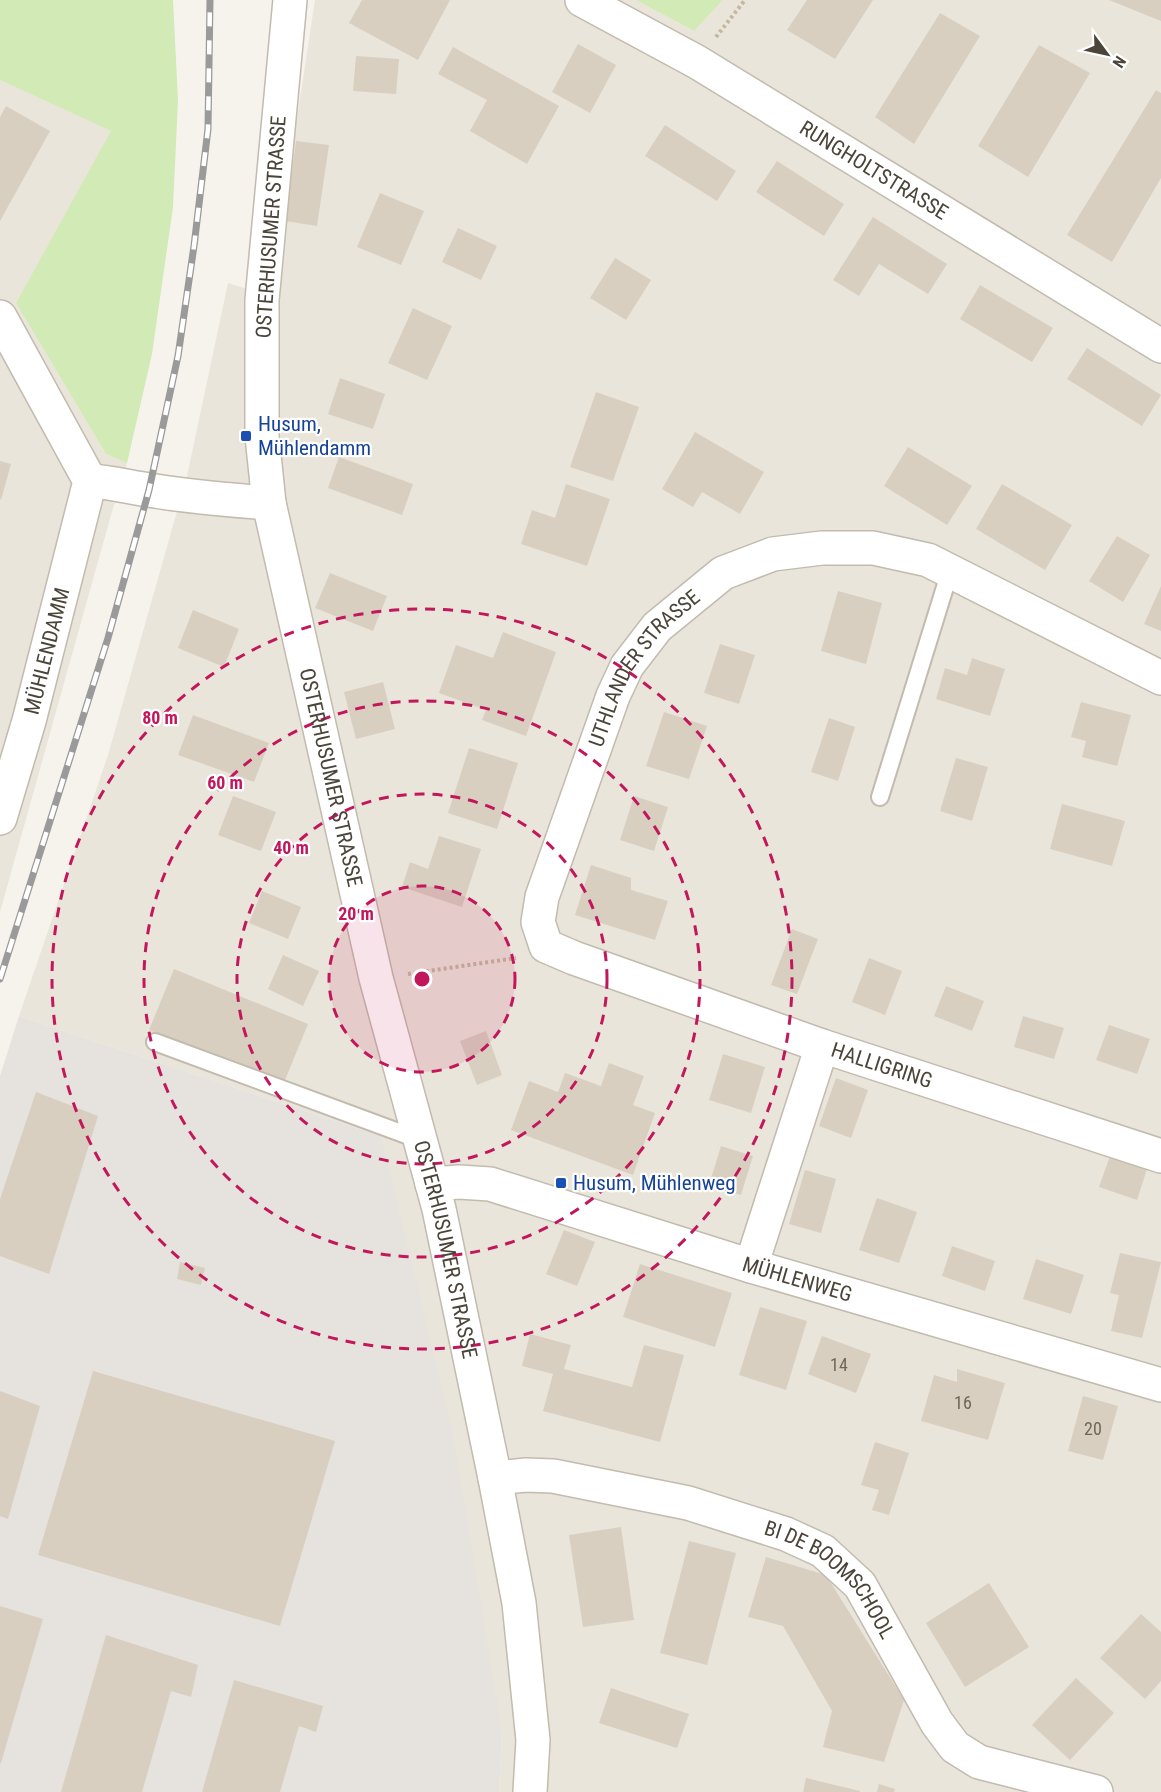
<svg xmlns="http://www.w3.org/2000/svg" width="1161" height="1792" viewBox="0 0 1161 1792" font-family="'Roboto Condensed',sans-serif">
  <rect width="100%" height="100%" fill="#f6f3ec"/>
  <g fill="#eae5da">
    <path d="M315 0H636L694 31 723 0H1161V1792H499L502 1733 381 1136 19 1016 108 755 187 476 228 283 270 296Z"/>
    <path d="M0 80 112 131 16 303 106 454 127 463 111 515 0 912Z"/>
  </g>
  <path fill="#e6e2dd" d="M19 1016 381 1136 452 1430 502 1733 499 1792H0V1076Z"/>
  <g fill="#d2eab5">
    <path d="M0 0H173L178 100 173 207 152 354 127 463 106 454 16 303 111 131 0 80Z"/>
    <path d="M636 0H723L694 31Z"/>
  </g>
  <g fill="#d8cfc1">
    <path d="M362 0H450L418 60 349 23Z"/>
    <path d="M807 0H873L835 59 787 30Z"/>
    <path d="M1109 0H1161V21Z"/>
    <path d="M940 13 980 36 914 144 875 117Z"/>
    <path d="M578 44 616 65 590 113 552 92Z"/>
    <path d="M1039 45 1090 73 1028 177 978 146Z"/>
    <path d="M453 47 559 106 527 164 470 131 487 100 438 74Z"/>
    <path d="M356 56 399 59 396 94 353 91Z"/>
    <path d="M1156 90 1161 93V178L1112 262 1067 235Z"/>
    <path d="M6 106 50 131 0 221V117Z"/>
    <path d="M665 125 736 171 717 201 645 156Z"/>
    <path d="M296 141 329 145 317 226 285 221Z"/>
    <path d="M777 161 844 204 824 236 756 192Z"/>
    <path d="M380 193 424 211 401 265 357 247Z"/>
    <path d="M873 217 947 264 928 294 879 264 859 296 833 280Z"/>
    <path d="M458 228 497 246 481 280 442 262Z"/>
    <path d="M615 258 651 280 626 320 590 298Z"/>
    <path d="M980 285 1053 328 1032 362 960 319Z"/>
    <path d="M413 308 452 326 427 380 388 363Z"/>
    <path d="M1087 348 1161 395 1142 426 1067 379Z"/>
    <path d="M340 378 385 394 373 429 328 414Z"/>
    <path d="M596 392 639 407 613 481 570 467Z"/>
    <path d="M695 432 764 472 740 514 702 492 693 507 662 489Z"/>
    <path d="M908 447 972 486 947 525 884 486Z"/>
    <path d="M339 457 413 484 402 515 328 488Z"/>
    <path d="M0 461 11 464 1 500 0 499Z"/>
    <path d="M566 484 610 499 587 566 521 544 532 510 555 518Z"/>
    <path d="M1002 484 1072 525 1045 570 976 529Z"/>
    <path d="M1117 536 1150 555 1123 602 1089 581Z"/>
    <path d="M330 573 387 596 373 631 315 608Z"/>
    <path d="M1161 586V631L1144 624Z"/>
    <path d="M838 591 882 603 866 664 821 651Z"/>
    <path d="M193 610 239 629 224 667 178 648Z"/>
    <path d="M503 632 556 652 526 736 482 720 486 710 439 693 456 645 493 658Z"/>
    <path d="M720 644 755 655 739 704 704 693Z"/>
    <path d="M972 658 1005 669 990 716 936 699 945 668 967 675Z"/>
    <path d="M383 682 395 729 356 739 344 692Z"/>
    <path d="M1081 702 1131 715 1117 766 1082 757 1086 741 1071 737Z"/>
    <path d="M664 712 707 726 689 779 646 766Z"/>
    <path d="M193 715 269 743 254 782 178 755Z"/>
    <path d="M829 718 855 727 838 781 811 772Z"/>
    <path d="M469 748 518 763 497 829 448 813Z"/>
    <path d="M956 758 988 767 972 821 940 811Z"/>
    <path d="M233 796 276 812 261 851 218 835Z"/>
    <path d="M634 796 668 807 654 851 620 840Z"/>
    <path d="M1062 804 1125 821 1112 866 1050 849Z"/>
    <path d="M439 836 481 849 462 907 402 887 410 862 428 869Z"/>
    <path d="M591 865 631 878V890L668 901 655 940 575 915Z"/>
    <path d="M262 891 301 907 288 939 249 923Z"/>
    <path d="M792 929 818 939 797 994 771 985Z"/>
    <path d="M283 955 319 971 303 1006 268 989Z"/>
    <path d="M869 958 902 971 885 1015 852 1002Z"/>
    <path d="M174 969 308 1024 283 1085 149 1030Z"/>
    <path d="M946 986 984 1001 972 1031 934 1016Z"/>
    <path d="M1023 1016 1064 1028 1054 1059 1014 1047Z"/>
    <path d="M1109 1025 1150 1039 1137 1074 1096 1060Z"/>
    <path d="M486 1031 502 1075 477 1085 460 1041Z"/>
    <path d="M723 1054 765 1067 751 1113 709 1100Z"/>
    <path d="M609 1063 644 1076 633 1105 655 1113 633 1175 511 1130 529 1081 558 1092 565 1073 601 1086Z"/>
    <path d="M836 1078 868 1090 851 1138 819 1126Z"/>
    <path d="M36 1092 98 1116 49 1274 0 1256V1199Z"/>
    <path d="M721 1146 753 1156 741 1195 709 1185Z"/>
    <path d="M1110 1156 1147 1169 1137 1200 1099 1187Z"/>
    <path d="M805 1170 836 1179 821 1233 789 1224Z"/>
    <path d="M877 1198 917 1212 899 1263 859 1250Z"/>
    <path d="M564 1230 595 1242 577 1286 546 1274Z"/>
    <path d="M952 1246 995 1261 985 1291 942 1276Z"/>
    <path d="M1120 1253 1161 1262 1142 1338 1111 1331 1119 1295 1110 1293Z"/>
    <path d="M1036 1259 1084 1275 1071 1314 1023 1299Z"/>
    <path d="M180 1262 205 1268 201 1285 177 1279Z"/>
    <path d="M640 1264 732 1293 715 1347 623 1317Z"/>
    <path d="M760 1307 807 1321 786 1390 739 1375Z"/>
    <path d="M530 1334 571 1345 564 1369 632 1387 644 1345 684 1355 660 1442 543 1411 553 1374 522 1366Z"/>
    <path d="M822 1336 871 1354 856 1393 808 1374Z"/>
    <path d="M957 1369 1005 1383 988 1440 921 1421 934 1375 957 1382Z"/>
    <path d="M93 1371 335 1441 280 1626 38 1555Z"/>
    <path d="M0 1391 40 1406 8 1519 0 1516Z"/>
    <path d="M1083 1396 1118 1406 1103 1460 1068 1451Z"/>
    <path d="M875 1442 909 1453 889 1515 872 1510 879 1490 861 1485Z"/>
    <path d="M621 1527 634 1620 583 1627 569 1535Z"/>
    <path d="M689 1541 736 1553 707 1665 660 1653Z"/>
    <path d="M766 1557 826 1575 904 1700 884 1762 823 1747 832 1711 783 1626 748 1617Z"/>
    <path d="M989 1583 1029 1647 965 1687 926 1623Z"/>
    <path d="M0 1606 43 1619 1 1763H0Z"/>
    <path d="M1141 1614 1161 1632V1681L1145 1699 1100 1658Z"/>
    <path d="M106 1635 198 1665 191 1697 171 1691 142 1792H61Z"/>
    <path d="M1076 1678 1114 1713 1070 1760 1032 1725Z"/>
    <path d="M234 1680 323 1706 316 1732 299 1726 280 1792H202Z"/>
    <path d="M611 1688 689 1714 677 1748 599 1723Z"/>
    <path d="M806 1778 860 1791V1792H803Z"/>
    <path d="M879 1784 895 1789 894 1792H877Z"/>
  </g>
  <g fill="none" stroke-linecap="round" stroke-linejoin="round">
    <g stroke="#c2bbae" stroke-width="20">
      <g id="service">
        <path d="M880 797 950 571"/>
        <path d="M155 1042 420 1140"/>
      </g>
    </g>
    <g stroke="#c2bbae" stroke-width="36">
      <g id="minor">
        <path id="s1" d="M582 0 697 62 1161 346"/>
        <path d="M0 317 90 481 29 721 0 818"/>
        <path d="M90 481C110 482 129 487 149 490 189 497 229 500 269 503"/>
        <path id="s2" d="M822 1046 574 958 546 946 538 922 542 897 613 696 627 666 657 627 723 573 773 554 822 548H873L928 560 1161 678"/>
        <path id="s3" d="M432 1184 459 1182 490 1184 751 1266 1161 1385"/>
        <path id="s4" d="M751 1266 822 1046 1161 1156"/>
        <path id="s5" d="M495 1478 526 1475 553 1476 688 1503 786 1534 823 1551 860 1585 937 1723 955 1747 979 1762 1096 1792"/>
      </g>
    </g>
    <g stroke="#c2bbae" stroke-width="36">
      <g id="tertiary">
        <path id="s6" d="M290 0 262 300V436L269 503 376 978 439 1209 495 1478 519 1603 533 1740 530 1792"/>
      </g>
    </g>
    <g stroke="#c4b79f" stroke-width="4" stroke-dasharray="3 3" stroke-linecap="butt">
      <path d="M716 37 745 0"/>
      <path d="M408 974 516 958"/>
    </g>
    <use href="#service" stroke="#fff" stroke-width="16"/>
    <use href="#minor" stroke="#fff" stroke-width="33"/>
    <use href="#tertiary" stroke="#fff" stroke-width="33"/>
    <g stroke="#9a9a9a" stroke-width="7">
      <path id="rail" d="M0 979 108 638 149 490 178 356 194 246 208 129 210 0"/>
    </g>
    <use href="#rail" stroke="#fff" stroke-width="4.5" stroke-dasharray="14" stroke-linecap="butt"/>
  </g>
  <circle cx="422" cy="979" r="93" fill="#c2185b" fill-opacity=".12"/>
  <g fill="none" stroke="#c2185b" stroke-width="3" stroke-dasharray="10 8">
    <circle cx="422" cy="979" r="93"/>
    <circle cx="422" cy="979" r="185"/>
    <circle cx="422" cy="979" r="278"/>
    <circle cx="422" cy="979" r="370"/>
  </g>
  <g fill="#1a4fb4" stroke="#fff" stroke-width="2">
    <rect x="240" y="430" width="12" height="12" rx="3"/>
    <rect x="555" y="1177" width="12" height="12" rx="3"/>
  </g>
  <g text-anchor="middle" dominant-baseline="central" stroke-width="4.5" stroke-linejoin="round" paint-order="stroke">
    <g font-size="18" fill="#6e675b">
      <text x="839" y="1364">14</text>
      <text x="963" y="1402">16</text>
      <text x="1093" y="1428">20</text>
    </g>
    <g font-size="21" fill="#4b4439" stroke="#fff">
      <text stroke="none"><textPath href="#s1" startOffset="338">RUNGHOLTSTRASSE</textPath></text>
      <text transform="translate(271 227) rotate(-86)">OSTERHUSUMER STRASSE</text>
      <text transform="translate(47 651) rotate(-76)">MÜHLENDAMM</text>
      <text stroke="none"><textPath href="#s2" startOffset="598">UTHLANDER STRASSE</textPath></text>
      <text stroke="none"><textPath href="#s6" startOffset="786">OSTERHUSUMER STRASSE</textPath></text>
      <text stroke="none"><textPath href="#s4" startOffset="294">HALLIGRING</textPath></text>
      <text stroke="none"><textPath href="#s6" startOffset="1272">OSTERHUSUMER STRASSE</textPath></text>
      <text stroke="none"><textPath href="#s3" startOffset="380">MÜHLENWEG</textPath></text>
      <text stroke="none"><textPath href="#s5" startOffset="363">BI DE BOOMSCHOOL</textPath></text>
    </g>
    <g font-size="21" fill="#164399" stroke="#fff" text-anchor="start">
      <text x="258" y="424">Husum,<tspan x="258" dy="24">Mühlendamm</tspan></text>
      <text x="573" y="1183">Husum, Mühlenweg</text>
    </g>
  </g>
  <circle cx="422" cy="979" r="9" fill="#c2185b" stroke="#fff" stroke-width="3"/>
  <g font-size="18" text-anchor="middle" font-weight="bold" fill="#c2185b" stroke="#fff" stroke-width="4.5" stroke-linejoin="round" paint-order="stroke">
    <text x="160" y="724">80 m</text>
    <text x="225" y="789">60 m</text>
    <text x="291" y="854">40 m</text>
    <text x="356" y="920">20 m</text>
  </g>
  <g transform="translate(1107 54) rotate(123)" stroke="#ffffff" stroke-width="4.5" paint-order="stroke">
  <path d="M0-4.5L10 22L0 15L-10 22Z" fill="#4b4439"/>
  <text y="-9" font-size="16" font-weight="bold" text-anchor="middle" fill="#4b4439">N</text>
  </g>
</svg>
